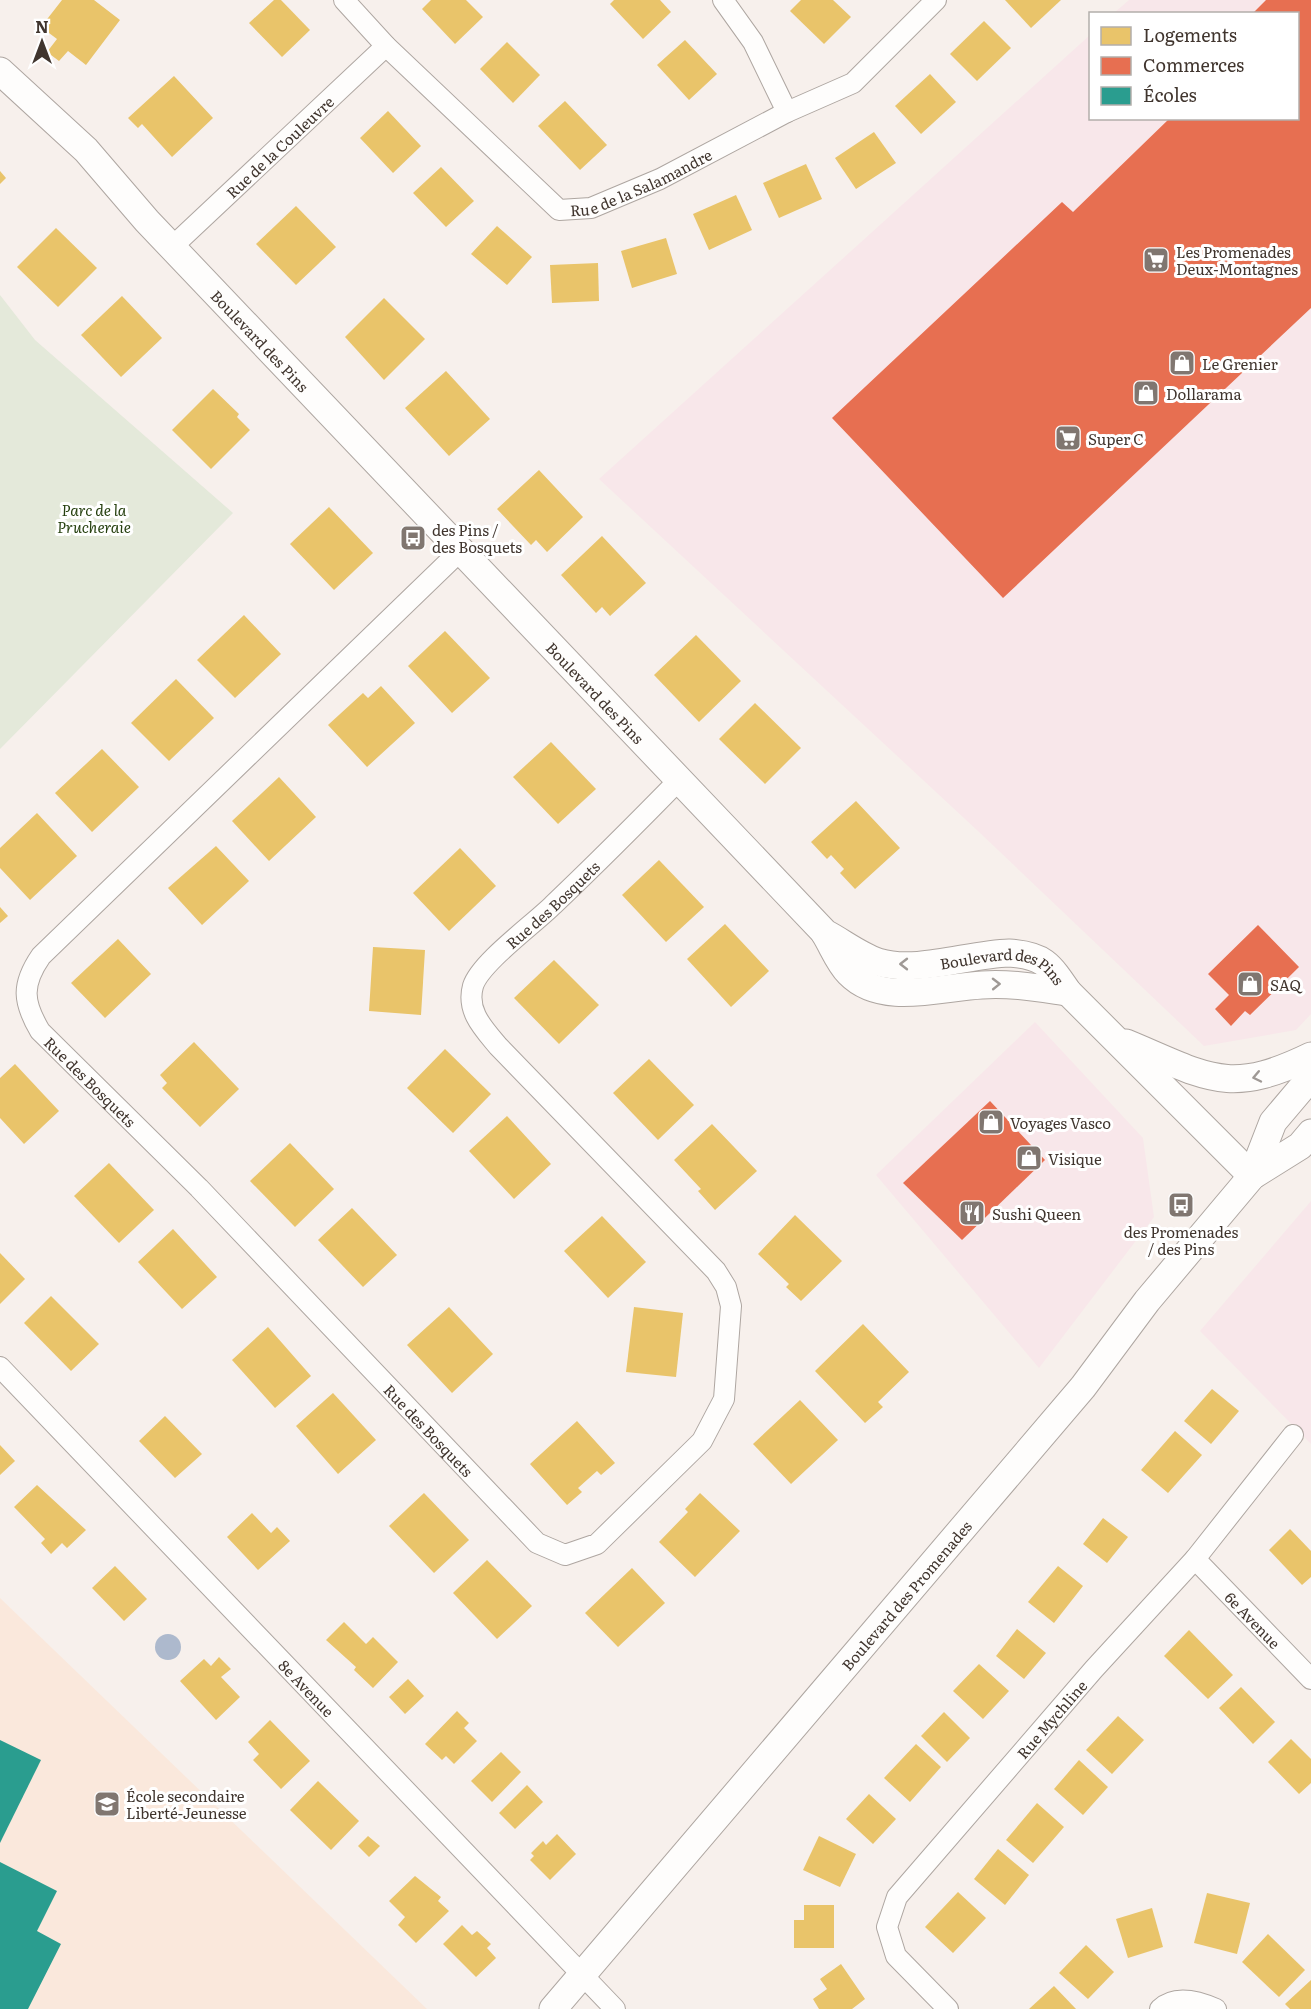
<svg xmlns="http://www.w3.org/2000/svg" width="1311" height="2009" viewBox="0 0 1311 2009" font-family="Literata,serif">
  <rect width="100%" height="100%" fill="#f7f0ec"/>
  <g fill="#f8e7ea">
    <path d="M1129 0H1311V1014L1296 1030 1204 1046 979 832 599 479 1090 35V118H1298V14L1114 13Z"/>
    <path d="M1035 1022 1143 1138 1154 1217 1039 1368 876 1175Z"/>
    <path d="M1311 1201V1444L1200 1331Z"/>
  </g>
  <path fill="#fae8dc" d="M0 1598 427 2009H0Z"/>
  <path fill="#e4e9da" d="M0 295 35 340 233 513 0 749Z"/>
  <circle fill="#adb9cd" cx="168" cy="1647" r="13"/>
  <g fill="#e9c46a">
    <path d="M62 0H94L120 20 86 65 68 51 59 61 47 52 57 39 41 27Z"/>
    <path d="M274 0H281L310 30 282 57 249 23Z"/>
    <path d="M431 0H466L483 17 455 44 422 9Z"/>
    <path d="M614 0H660L671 12 643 39 610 4Z"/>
    <path d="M801 0H833L851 17 824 44 790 11Z"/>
    <path d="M1005 0H1061L1031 28Z"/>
    <path d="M984 21 1011 48 977 81 950 54Z"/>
    <path d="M685 40 717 74 689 100 657 65Z"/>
    <path d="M507 42 540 75 513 103 480 69Z"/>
    <path d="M930 74 956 102 921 134 895 106Z"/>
    <path d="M174 76 213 118 172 157 142 124 138 128 128 118Z"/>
    <path d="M565 101 607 145 580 170 538 126Z"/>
    <path d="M388 111 421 146 393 173 360 138Z"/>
    <path d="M874 132 896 163 856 189 835 158Z"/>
    <path d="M806 164 822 199 779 218 763 183Z"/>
    <path d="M441 167 474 201 446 227 413 193Z"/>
    <path d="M0 171 6 178 0 184Z"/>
    <path d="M736 195 752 230 709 250 693 214Z"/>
    <path d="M296 206 336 247 296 285 256 244Z"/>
    <path d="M497 226 532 257 507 285 471 254Z"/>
    <path d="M56 228 97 268 58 307 17 267Z"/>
    <path d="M666 238 677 274 632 288 621 251Z"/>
    <path d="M598 263 599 301 552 303 550 265Z"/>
    <path d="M122 296 162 338 121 377 81 335Z"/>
    <path d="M384 298 425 339 384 380 345 337Z"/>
    <path d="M446 371 490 419 449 456 405 408Z"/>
    <path d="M213 389 239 414 237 417 250 430 211 469 172 430Z"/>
    <path d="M539 470 583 517 547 552 536 540 531 545 497 509Z"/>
    <path d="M329 507 373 553 334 590 290 544Z"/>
    <path d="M602 536 646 583 610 616 602 607 596 613 561 575Z"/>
    <path d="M244 615 281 654 235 698 197 660Z"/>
    <path d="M445 631 490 678 452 713 408 666Z"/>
    <path d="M696 635 741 681 699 722 654 675Z"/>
    <path d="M176 679 214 718 169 761 131 723Z"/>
    <path d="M381 686 415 723 367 767 328 725 363 693 368 698Z"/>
    <path d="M755 703 801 748 765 784 719 739Z"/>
    <path d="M551 742 596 789 558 824 513 777Z"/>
    <path d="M102 749 139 787 92 832 55 793Z"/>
    <path d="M279 777 316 817 269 861 232 821Z"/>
    <path d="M856 801 900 848 855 889 840 873 844 869 831 855 827 859 811 842Z"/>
    <path d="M37 813 77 856 30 900 0 868V848Z"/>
    <path d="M216 846 249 881 202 925 168 888Z"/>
    <path d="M460 848 496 886 449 931 413 893Z"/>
    <path d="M659 860 704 907 666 942 622 895Z"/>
    <path d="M0 907 8 916 0 923Z"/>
    <path d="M725 924 769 971 731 1007 687 959Z"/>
    <path d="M118 939 151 974 105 1018 71 983Z"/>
    <path d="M373 947 425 950 421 1015 369 1011Z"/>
    <path d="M554 960 599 1005 559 1044 514 998Z"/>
    <path d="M194 1042 239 1089 200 1127 162 1088 167 1083 160 1075Z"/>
    <path d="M445 1049 491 1094 453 1133 407 1088Z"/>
    <path d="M649 1059 694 1105 658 1140 613 1093Z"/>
    <path d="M15 1064 59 1111 24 1144 0 1118V1078Z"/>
    <path d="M507 1116 551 1164 514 1199 469 1151Z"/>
    <path d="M712 1124 757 1171 715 1210 698 1191 701 1189 674 1160Z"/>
    <path d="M290 1143 334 1189 295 1227 250 1181Z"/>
    <path d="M109 1163 154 1210 119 1243 74 1196Z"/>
    <path d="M352 1208 397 1255 363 1287 318 1240Z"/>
    <path d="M795 1215 842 1261 801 1301 786 1287 789 1284 758 1254Z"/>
    <path d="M602 1216 646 1262 608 1298 564 1251Z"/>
    <path d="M173 1229 217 1277 182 1309 138 1262Z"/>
    <path d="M0 1253 25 1279 0 1304Z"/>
    <path d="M51 1296 99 1344 71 1371 24 1323Z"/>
    <path d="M449 1307 493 1354 452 1393 407 1345Z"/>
    <path d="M634 1307 683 1313 676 1377 626 1372Z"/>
    <path d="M863 1324 909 1372 878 1402 883 1407 865 1423 815 1371Z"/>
    <path d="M268 1327 311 1376 275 1408 232 1360Z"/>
    <path d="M1212 1389 1239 1411 1211 1444 1184 1421Z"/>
    <path d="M333 1393 376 1440 338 1474 296 1426Z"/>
    <path d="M800 1400 838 1440 791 1484 753 1444Z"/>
    <path d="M165 1416 202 1454 175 1478 139 1441Z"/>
    <path d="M577 1421 615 1463 601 1475 597 1471 578 1488 582 1492 567 1505 530 1464Z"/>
    <path d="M1175 1431 1202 1455 1168 1493 1141 1470Z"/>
    <path d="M0 1445 15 1461 0 1475Z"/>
    <path d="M37 1485 86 1530 67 1548 62 1543 51 1554 41 1543 45 1539 14 1507Z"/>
    <path d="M424 1493 469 1540 434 1573 389 1526Z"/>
    <path d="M700 1493 740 1531 695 1577 659 1542 688 1512 685 1509Z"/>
    <path d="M252 1513 271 1533 277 1527 290 1541 258 1570 227 1537Z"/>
    <path d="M1103 1518 1128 1537 1107 1563 1083 1544Z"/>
    <path d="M1290 1529 1311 1551V1577L1302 1585 1269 1550Z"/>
    <path d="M487 1560 532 1606 497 1639 453 1593Z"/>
    <path d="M115 1566 147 1599 124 1621 92 1588Z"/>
    <path d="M1058 1566 1083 1586 1054 1623 1028 1602Z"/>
    <path d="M632 1568 665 1603 618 1647 585 1613Z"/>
    <path d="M344 1622 366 1644 373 1637 398 1662 373 1688 354 1670 356 1667 326 1640Z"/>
    <path d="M1017 1629 1046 1653 1024 1679 996 1656Z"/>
    <path d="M1189 1630 1233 1675 1208 1699 1164 1656Z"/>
    <path d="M219 1657 231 1669 221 1677 240 1697 216 1720 180 1681 204 1659 211 1666Z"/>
    <path d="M979 1664 1009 1691 983 1719 953 1691Z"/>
    <path d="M408 1679 424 1696 405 1714 389 1697Z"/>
    <path d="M1241 1687 1275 1722 1253 1744 1219 1708Z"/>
    <path d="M457 1711 469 1723 464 1728 477 1741 454 1764 446 1756 442 1760 425 1744Z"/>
    <path d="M944 1712 970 1738 947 1762 921 1736Z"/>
    <path d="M1118 1716 1144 1740 1112 1774 1086 1750Z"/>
    <path d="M270 1720 310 1761 281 1789 253 1760 259 1754 248 1742Z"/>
    <path d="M1291 1739 1311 1759V1783L1299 1794 1268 1762Z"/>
    <path d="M916 1744 941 1767 910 1802 884 1778Z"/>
    <path d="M501 1752 521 1772 492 1802 471 1781Z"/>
    <path d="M1079 1760 1108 1787 1083 1815 1054 1789Z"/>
    <path d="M318 1781 359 1821 331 1850 290 1810Z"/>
    <path d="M527 1785 543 1802 515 1829 499 1813Z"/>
    <path d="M869 1794 896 1819 873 1844 846 1819Z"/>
    <path d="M1037 1803 1064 1827 1033 1863 1006 1840Z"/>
    <path d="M557 1834 576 1854 550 1880 530 1860 534 1856 531 1853 543 1841 546 1845Z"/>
    <path d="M368 1836 380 1846 369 1857 358 1846Z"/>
    <path d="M819 1836 856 1854 840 1887 803 1870Z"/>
    <path d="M998 1849 1029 1875 1005 1905 974 1879Z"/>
    <path d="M415 1876 441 1897 438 1901 449 1911 416 1943 398 1925 405 1917 389 1901Z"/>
    <path d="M958 1892 986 1918 953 1953 925 1927Z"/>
    <path d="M1207 1893 1250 1903 1237 1954 1194 1943Z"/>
    <path d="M804 1905H834V1948H794V1920H804Z"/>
    <path d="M1152 1908 1163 1947 1128 1958 1116 1919Z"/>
    <path d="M462 1925 472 1935 477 1931 491 1944 487 1948 496 1958 476 1977 443 1944Z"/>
    <path d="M1268 1934 1305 1970 1279 1997 1242 1962Z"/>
    <path d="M1086 1945 1114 1972 1088 1999 1059 1973Z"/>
    <path d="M841 1964 865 1999 852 2009H819L813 1999 827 1989 820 1979Z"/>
    <path d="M1311 1980V2009H1290L1285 2004Z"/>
    <path d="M1054 1986 1076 2009H1029Z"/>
  </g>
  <g fill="#e76f51">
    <path d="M1266 0H1311V308L1003 598 832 418 1062 202 1073 212 1170 118H1298V14H1252Z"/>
    <path d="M1258 925 1299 967 1250 1015 1245 1011 1231 1026 1215 1009 1229 995 1208 974Z"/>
    <path d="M990 1101 1045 1160 962 1240 903 1183Z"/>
  </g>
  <g fill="#2a9d8f">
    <path d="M0 1740 41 1760 0 1843Z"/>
    <path d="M0 1862 57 1891 37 1931 61 1944 28 2009H0Z"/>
  </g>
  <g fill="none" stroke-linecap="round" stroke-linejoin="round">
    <g stroke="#aea6a1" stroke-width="22">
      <g id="street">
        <path id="s1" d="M344 0 386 46 559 210 591 208 660 179 787 112 853 83 936 0"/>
        <path d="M723 0 753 42 787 112"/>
        <path id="s2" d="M172 247 386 46"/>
        <path id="s3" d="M460 551 41 956C21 985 23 1002 40 1031L199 1188 537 1543 565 1555 597 1544 702 1441 724 1399 731 1306 726 1287 716 1271 498 1046C483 1028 466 1011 473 986 480 963 534 924 553 905 596 864 638 822 680 779"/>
        <path id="s4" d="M0 1367 615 2009"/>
        <path id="s5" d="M1195 1559 1311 1679"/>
        <path id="s6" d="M948 2009 896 1956 887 1927 897 1897 1094 1669 1195 1559 1293 1435"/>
        <path d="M1160 2009C1175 1995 1198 2001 1216 2009"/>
      </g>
    </g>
    <g stroke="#aea6a1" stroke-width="29">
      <g id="secondary">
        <path id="s7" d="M0 71 86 150 147 221 825 933C842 942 860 956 878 962 916 974 969 954 1009 953 1043 955 1049 964 1068 992L1252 1176"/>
        <path d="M825 934C833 947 839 963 849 973 882 1007 941 987 982 985 1011 983 1039 988 1068 992"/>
        <path d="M1126 1043C1206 1076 1227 1097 1311 1056"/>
        <path d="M1252 1176 1273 1122 1311 1077"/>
        <path id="s8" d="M553 2009 1083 1387 1147 1301 1252 1176 1300 1146 1311 1133"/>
      </g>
    </g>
    <use href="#street" stroke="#fefdfc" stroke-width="20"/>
    <use href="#secondary" stroke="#fefdfc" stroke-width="27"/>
  </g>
  <defs><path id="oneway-chevron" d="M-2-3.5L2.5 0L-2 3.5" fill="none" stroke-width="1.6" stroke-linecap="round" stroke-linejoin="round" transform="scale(1.5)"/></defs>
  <g stroke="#9f9995">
    <use href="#oneway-chevron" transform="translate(904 964) rotate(180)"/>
    <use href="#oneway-chevron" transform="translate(996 984) rotate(-1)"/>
    <use href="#oneway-chevron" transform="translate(1257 1077) rotate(168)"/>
  </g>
  <defs>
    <g id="supermarket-square" transform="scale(1.35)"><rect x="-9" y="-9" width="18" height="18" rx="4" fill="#807670" stroke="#fff"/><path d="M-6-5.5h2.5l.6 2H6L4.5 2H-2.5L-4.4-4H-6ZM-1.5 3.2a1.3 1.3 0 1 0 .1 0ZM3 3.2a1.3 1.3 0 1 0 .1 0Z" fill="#fff"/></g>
    <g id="shop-square" transform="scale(1.35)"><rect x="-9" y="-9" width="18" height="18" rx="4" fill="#807670" stroke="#fff"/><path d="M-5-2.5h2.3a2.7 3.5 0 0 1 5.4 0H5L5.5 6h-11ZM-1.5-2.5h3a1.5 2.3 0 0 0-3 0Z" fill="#fff"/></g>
    <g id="bus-square" transform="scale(1.35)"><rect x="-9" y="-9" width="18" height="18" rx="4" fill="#807670" stroke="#fff"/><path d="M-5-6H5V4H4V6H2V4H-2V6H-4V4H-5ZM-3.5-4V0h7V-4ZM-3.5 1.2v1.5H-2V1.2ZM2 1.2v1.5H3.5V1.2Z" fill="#fff"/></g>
    <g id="restaurant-square" transform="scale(1.35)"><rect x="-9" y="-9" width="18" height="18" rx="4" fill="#807670" stroke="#fff"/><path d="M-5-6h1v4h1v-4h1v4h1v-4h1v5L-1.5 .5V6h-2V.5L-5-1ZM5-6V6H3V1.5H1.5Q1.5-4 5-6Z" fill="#fff"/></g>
    <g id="school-square" transform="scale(1.35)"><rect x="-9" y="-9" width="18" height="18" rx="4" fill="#807670" stroke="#fff"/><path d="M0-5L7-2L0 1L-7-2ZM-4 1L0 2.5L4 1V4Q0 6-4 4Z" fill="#fff"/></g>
  </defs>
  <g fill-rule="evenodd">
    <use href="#supermarket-square" x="1156" y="260"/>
    <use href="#shop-square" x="1182" y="363"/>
    <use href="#shop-square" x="1146" y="393"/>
    <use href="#supermarket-square" x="1068" y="438"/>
    <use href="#bus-square" x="413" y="538"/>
    <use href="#shop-square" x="1250" y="984"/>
    <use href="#shop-square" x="991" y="1122"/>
    <use href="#shop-square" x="1029" y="1158"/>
    <use href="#bus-square" x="1181" y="1205"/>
    <use href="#restaurant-square" x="972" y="1213"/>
    <use href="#school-square" x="107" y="1804"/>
  </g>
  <g text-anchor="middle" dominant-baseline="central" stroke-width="6" stroke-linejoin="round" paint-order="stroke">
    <g font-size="15" fill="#40352e" stroke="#fff">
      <text stroke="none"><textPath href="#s2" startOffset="147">Rue de la Couleuvre</textPath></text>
      <text stroke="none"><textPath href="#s1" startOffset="388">Rue de la Salamandre</textPath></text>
      <text stroke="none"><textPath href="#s7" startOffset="375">Boulevard des Pins</textPath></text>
      <text stroke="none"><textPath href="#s7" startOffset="861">Boulevard des Pins</textPath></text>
      <text stroke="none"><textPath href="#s3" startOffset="2264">Rue des Bosquets</textPath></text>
      <text stroke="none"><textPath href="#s7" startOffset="1383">Boulevard des Pins</textPath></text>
      <text stroke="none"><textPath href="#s3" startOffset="735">Rue des Bosquets</textPath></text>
      <text stroke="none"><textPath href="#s3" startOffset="1221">Rue des Bosquets</textPath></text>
      <text stroke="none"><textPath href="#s8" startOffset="544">Boulevard des Promenades</textPath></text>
      <text stroke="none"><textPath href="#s5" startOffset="84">6e Avenue</textPath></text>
      <text stroke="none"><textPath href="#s4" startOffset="444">8e Avenue</textPath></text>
      <text stroke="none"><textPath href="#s6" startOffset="372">Rue Mychline</textPath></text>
    </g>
    <g font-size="15" fill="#40352e" stroke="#fff" text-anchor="start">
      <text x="1176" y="251">Les Promenades<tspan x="1176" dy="17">Deux-Montagnes</tspan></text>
      <text x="1202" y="363">Le Grenier</text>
      <text x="1166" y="393">Dollarama</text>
      <text x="1088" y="438">Super C</text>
      <text x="432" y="529">des Pins /<tspan x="432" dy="17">des Bosquets</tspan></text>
      <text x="1270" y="984">SAQ</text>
      <text x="1010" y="1122">Voyages Vasco</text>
      <text x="1048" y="1158">Visique</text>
      <text x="992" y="1213">Sushi Queen</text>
      <text x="1181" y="1231" text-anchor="middle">des Promenades<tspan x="1181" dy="17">/ des Pins</tspan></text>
      <text x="126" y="1795">École secondaire<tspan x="126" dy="17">Liberté-Jeunesse</tspan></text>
    </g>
    <g font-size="15" font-style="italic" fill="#26400f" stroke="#fff">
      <text x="94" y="509">Parc de la<tspan x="94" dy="17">Prucheraie</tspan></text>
    </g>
  </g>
  <rect x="1089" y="12" width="210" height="108" fill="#ffffff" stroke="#b3aeab" stroke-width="1.5"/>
  <rect x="1101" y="27" width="30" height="18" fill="#e9c46a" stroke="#b3aeab" stroke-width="1.5"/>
  <text x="1143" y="42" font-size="18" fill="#40352e">Logements</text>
  <rect x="1101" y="57" width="30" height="18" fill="#e76f51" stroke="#b3aeab" stroke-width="1.5"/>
  <text x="1143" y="72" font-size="18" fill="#40352e">Commerces</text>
  <rect x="1101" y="87" width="30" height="18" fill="#2a9d8f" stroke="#b3aeab" stroke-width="1.5"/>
  <text x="1143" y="102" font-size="18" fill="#40352e">Écoles</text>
  <g transform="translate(42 42)" stroke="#ffffff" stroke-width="4.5" paint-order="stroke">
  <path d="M0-4.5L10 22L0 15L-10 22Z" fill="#40352e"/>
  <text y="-9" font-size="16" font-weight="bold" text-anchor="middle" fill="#40352e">N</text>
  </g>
</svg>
